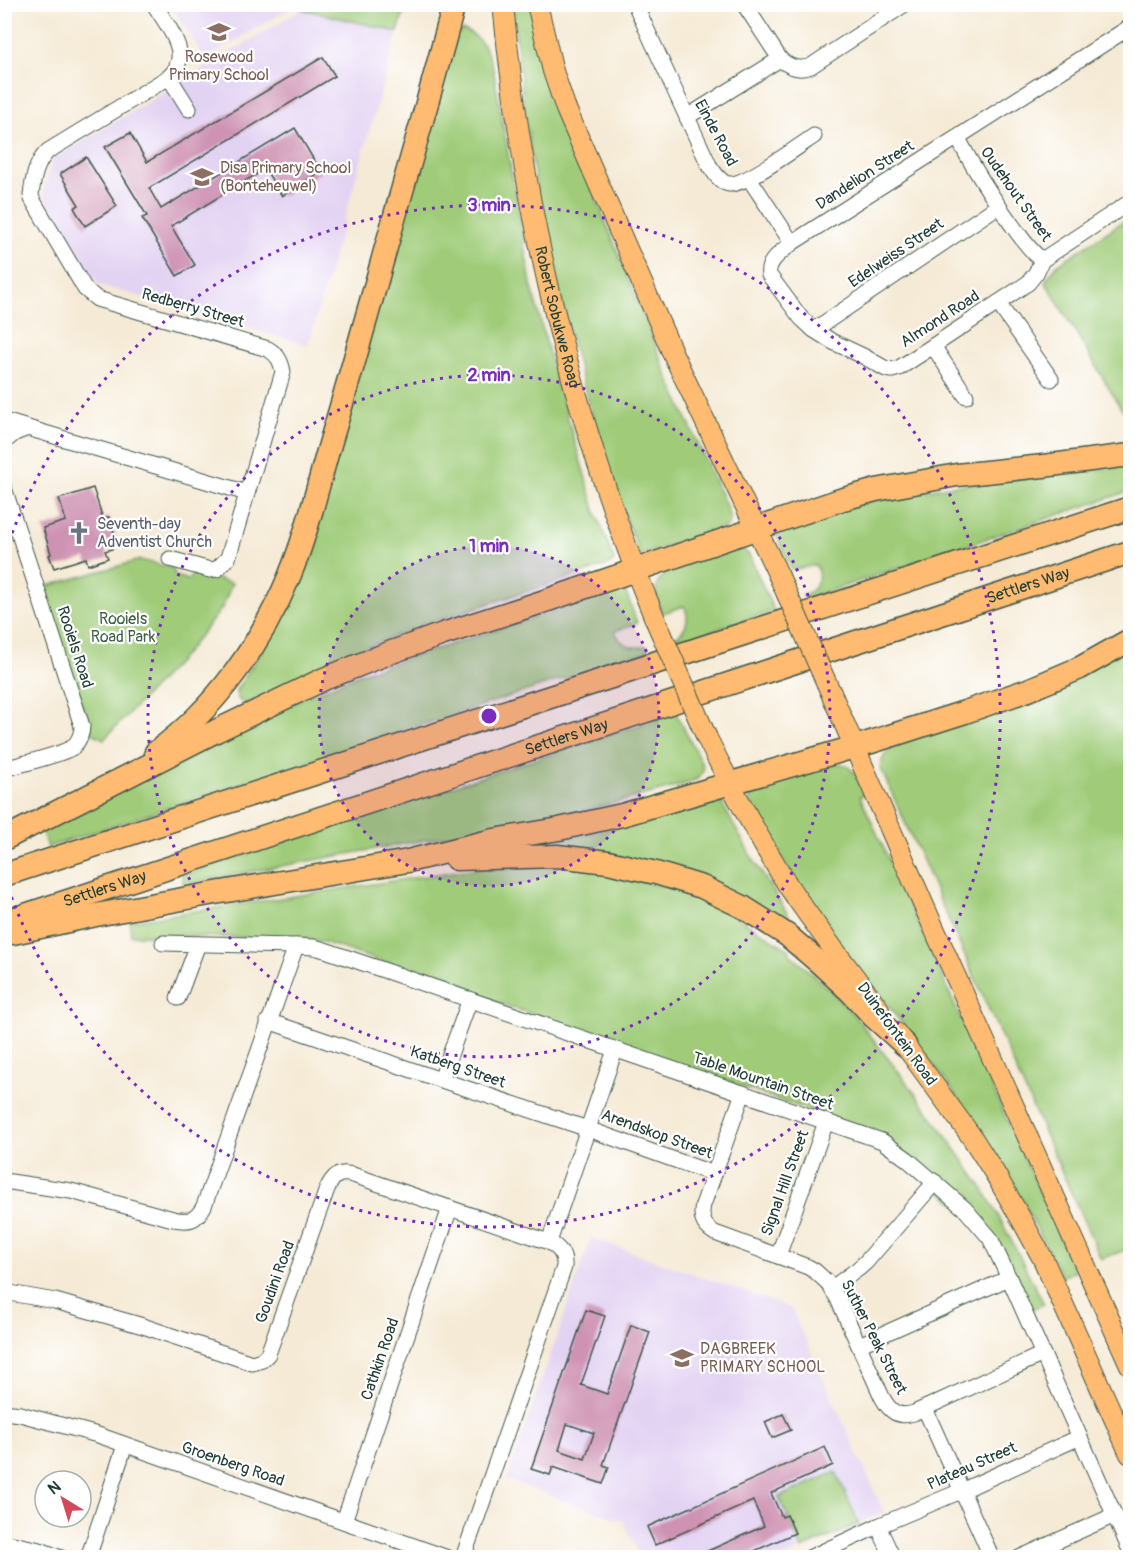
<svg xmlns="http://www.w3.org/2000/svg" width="1135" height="1562" viewBox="0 0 1135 1562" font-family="Pangolin,sans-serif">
  <rect width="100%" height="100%" fill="#fff"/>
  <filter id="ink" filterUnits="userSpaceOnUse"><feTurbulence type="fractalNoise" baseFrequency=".0167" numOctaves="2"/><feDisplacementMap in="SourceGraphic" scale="12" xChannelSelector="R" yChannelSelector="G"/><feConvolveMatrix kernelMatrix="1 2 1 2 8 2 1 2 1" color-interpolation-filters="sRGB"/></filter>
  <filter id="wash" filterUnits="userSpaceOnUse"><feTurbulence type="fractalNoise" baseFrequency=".008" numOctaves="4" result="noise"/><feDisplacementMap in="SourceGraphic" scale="24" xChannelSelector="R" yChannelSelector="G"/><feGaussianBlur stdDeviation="1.35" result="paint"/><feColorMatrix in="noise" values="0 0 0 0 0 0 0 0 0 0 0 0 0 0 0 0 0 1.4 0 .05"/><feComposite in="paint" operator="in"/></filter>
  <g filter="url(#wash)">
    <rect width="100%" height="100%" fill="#f5ead5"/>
    <g fill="#e3d3f3">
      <path d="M171 5H295L205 59Z"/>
      <path d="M302 9 398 32 308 345 99 285 43 194 52 160Z"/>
      <path d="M591 1238 791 1308 884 1512 784 1557H640L623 1521 507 1480Z"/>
    </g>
    <g fill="#a0cc7a" stroke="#608457" stroke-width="1.5">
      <path d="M309 5V4L406 5 398 32 302 9Z"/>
      <path d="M512 5H530L592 188 668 377 727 508 730 520 728 526 723 528 642 555 640 554C620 506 604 457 590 407 562 311 538 213 525 113 520 77 517 41 512 5Z"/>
      <path d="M463 30C482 36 487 51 493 68L531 284 551 361 595 510 614 560 611 564 425 624 350 654 250 704C241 704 236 699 236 690L263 649 457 33Z"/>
      <path d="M1130 217V409L1122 410 1045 281 1057 265Z"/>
      <path d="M1130 466V491L805 599 803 595C817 590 822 578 816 565L792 570 775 532 866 502 942 487Z"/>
      <path d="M740 549 744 550 749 555 774 611 674 643 673 639C686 631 691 619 684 606L663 613C661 609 658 605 657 600 650 573 680 565 699 559 713 555 726 551 740 549Z"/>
      <path d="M140 560 173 568 175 576 188 580 194 573 232 583 222 608 181 659 104 739 90 732 44 587Z"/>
      <path d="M624 587 637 623 615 631C620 645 632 650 647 646L649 651 48 847 41 831 304 698 359 674 564 608 614 588Z"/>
      <path d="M1130 649V1248L1101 1259 881 769C881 749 897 745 912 737Z"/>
      <path d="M676 713 703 766V772L697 779 679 786 583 811 183 884 182 875Z"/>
      <path d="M836 763C854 764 858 780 864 794L860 796 1045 1204 1075 1271 1062 1277C1032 1217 1000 1159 962 1104 919 1041 869 984 824 922 796 884 773 843 750 802V795L756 788Z"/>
      <path d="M720 800 751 856 796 927 793 930 769 913 543 846V844L637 823Z"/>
      <path d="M491 866 584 867 682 891 709 902 730 913 790 950 789 953 834 994 859 1021 927 1109 982 1187 997 1213 1044 1304 1029 1311 992 1232 857 1127 324 942 306 939 131 935 130 921Z"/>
      <path d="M836 1472 859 1524 802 1549 779 1497Z"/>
    </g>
    <g id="blocks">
      <g fill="#ce92b2" fill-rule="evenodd">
        <path d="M323 57 335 76 149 188 161 209 295 128 321 172 282 196 265 169 171 226 195 265 177 276 142 218 147 216 105 147 130 133 147 162Z"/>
        <path d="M86 157 117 206 85 226 74 208 79 205 60 174Z"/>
        <path d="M93 488 103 519 109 517 118 545 112 547V549L105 551 108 558 88 565 86 558 54 568 49 555 51 554 43 528 66 521 59 499Z"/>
        <path d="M586 1310 605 1316 581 1385 607 1394 631 1325 650 1332 603 1465 609 1467 603 1484 553 1467 550 1475 531 1469ZM567 1424 594 1433 585 1459 559 1450Z"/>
        <path d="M783 1414 791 1430 772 1438 765 1422Z"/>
        <path d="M825 1447 833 1465 771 1493 782 1517 787 1515 795 1533 741 1557H694L764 1526 753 1501 655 1545 647 1527Z"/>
      </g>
    </g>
  </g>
  <g filter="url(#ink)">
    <use href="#blocks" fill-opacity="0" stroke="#3f574c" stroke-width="1.5"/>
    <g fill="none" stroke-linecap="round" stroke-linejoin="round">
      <g stroke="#3f574c" stroke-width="17">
        <g id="minor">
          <path d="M154 4C167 26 194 55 169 77L48 151C36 162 33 179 31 195L32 199 85 289 97 299 268 349C278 355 281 361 283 372L228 558 217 569 210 570 170 559"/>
          <path d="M635 4 709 165C714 172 720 183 729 184 744 186 799 146 814 136"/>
          <path d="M744 4 780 59C789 67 799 71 811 66L905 4"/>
          <path d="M4 6 6 4"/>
          <path d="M1130 27 792 243C783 251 766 261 769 275L801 318 814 330 833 342 863 356 886 369 892 370 899 368 930 348 1028 283 1036 273 1042 260 1130 202"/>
          <path d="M169 77 189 109"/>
          <path d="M687 117 780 59"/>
          <path d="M958 138C973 168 992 197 1012 225 1021 237 1029 250 1042 260"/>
          <path d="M749 178 792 243"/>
          <path d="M998 303 1051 379"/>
          <path d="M814 330 998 206"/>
          <path d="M933 346 966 396"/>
          <path d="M4 421 247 493"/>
          <path d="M4 442 15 433 28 428"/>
          <path d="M4 488 82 726C82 734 79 741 73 747 64 754 18 765 4 769"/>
          <path d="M163 943 296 946 314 947 325 950 882 1141 907 1159 965 1209 990 1238 1009 1278 1130 1550"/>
          <path d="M178 998 198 944"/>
          <path d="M268 1021 441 1080 588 1129 714 1174"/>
          <path d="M441 1080 470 999"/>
          <path d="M743 1093 703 1205C700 1218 704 1227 715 1233L808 1267 815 1271 827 1282 837 1297 882 1397C890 1412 898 1418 914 1413L1043 1354"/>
          <path d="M4 1181 71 1191 173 1219C189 1222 196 1221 204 1206L296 946"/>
          <path d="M549 1242 615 1050"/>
          <path d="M778 1256 826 1122"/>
          <path d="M832 1288 858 1269 866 1262 935 1182"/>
          <path d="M4 1292 55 1301 143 1326 252 1363 262 1360 268 1354 327 1189C333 1176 339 1171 353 1175L549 1242C559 1248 565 1254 564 1267L463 1558"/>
          <path d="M859 1345 1009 1278"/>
          <path d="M925 1409 992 1558"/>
          <path d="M4 1412 20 1414 98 1435 448 1558"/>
          <path d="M344 1521 450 1208"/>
          <path d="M878 1526 961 1491 1080 1437"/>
          <path d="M4 1542 40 1550 61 1558"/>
          <path d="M88 1558 125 1445"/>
          <path d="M809 1558 878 1526 893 1558"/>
          <path d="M1019 1558 1115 1515"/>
        </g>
      </g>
      <g stroke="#3f574c" stroke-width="22">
        <g id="major">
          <path id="s1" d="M503 4C523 216 574 423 655 619"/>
          <path d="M537 4 553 71 566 109 673 354 778 574"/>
          <path d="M831 693 924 906 1130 1365"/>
          <path d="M707 738C732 789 759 839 789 887 817 929 849 969 879 1009"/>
          <path d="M896 1033 971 1136 994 1172 1024 1224 1043 1259 1130 1454"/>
        </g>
      </g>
      <g stroke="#3f574c" stroke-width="25">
        <g id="highway">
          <path d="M156 752C216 708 261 644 289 577 306 536 316 493 328 451 345 394 361 337 377 280 402 188 430 97 454 4"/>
          <path d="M4 839 216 731 324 679 389 653 443 634 542 602 840 500 876 490 957 475 1043 466 1130 455"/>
          <path d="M456 859 557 856 608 862 656 873 702 887 743 907 787 935 822 965 851 992 873 1016 905 1045"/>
          <path d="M4 875 1130 508"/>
          <path id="s2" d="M4 922 1130 552"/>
          <path d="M13 933 96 915 215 893 408 861 494 840 559 829 622 815 868 743 965 712 1028 690 1080 668 1130 640"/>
        </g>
      </g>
      <use href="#minor" stroke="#fff" stroke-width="15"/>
      <use href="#major" stroke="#febb71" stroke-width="20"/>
      <use href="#highway" stroke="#febb71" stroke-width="22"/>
      <g stroke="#3f574c" stroke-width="22" stroke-linecap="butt">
        <g id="major-bridge">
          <path d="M778 574 831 693"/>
          <path d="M655 619 707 738"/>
        </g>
      </g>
      <use href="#major-bridge" stroke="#febb71" stroke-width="20"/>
    </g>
  </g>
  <circle cx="489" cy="716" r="170" fill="#7b2cbf" fill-opacity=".12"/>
  <g fill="none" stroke="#7b2cbf" stroke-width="3" stroke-dasharray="3 6">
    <circle cx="489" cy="716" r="170"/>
    <circle cx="489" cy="716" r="341"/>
    <path d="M6 550A511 511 0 1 1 6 882"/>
  </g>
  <defs>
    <g id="school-bare" transform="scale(1.8)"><path d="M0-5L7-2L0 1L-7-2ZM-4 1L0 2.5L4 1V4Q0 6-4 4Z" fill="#8d6e63" stroke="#fff" stroke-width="2.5" paint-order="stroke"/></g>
    <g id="church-bare" transform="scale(1.8)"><path d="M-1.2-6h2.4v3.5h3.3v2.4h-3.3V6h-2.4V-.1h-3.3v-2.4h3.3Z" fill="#6b7280" stroke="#fff" stroke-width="2.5" paint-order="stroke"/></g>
  </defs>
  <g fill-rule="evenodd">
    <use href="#school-bare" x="219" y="32"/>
    <use href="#school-bare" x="202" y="177"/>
    <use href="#church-bare" x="79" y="533"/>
    <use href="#school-bare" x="682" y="1358"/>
  </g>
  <g text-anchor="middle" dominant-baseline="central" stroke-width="4.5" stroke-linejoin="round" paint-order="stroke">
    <g font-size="16" fill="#785e54" stroke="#fff" text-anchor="start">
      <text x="219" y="57" text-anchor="middle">Rosewood<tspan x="219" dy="18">Primary School</tspan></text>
      <text x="220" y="168">Disa Primary School<tspan x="220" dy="18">(Bonteheuwel)</tspan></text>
      <text x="700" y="1349">DAGBREEK<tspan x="700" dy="18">PRIMARY SCHOOL</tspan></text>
    </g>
    <g font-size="16" fill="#1f3d34" stroke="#fff">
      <text transform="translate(716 133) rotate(62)">Einde Road</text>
      <text transform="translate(865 175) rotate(-33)">Dandelion Street</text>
      <text transform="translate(1016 194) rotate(55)">Oudehout Street</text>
      <text transform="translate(896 253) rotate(-34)">Edelweiss Street</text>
      <text transform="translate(193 308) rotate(16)">Redberry Street</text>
      <text stroke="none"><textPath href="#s1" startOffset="318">Robert Sobukwe Road</textPath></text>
      <text transform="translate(940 319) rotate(-33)">Almond Road</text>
      <text stroke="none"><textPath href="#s2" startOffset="1078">Settlers Way</textPath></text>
      <text transform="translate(75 647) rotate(72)">Rooiels Road</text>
      <text stroke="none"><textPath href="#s2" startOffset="592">Settlers Way</textPath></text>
      <text stroke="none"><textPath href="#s2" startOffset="106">Settlers Way</textPath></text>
      <text transform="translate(897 1034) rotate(54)">Duinefontein Road</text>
      <text transform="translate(458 1067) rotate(19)">Katberg Street</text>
      <text transform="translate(763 1081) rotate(19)">Table Mountain Street</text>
      <text transform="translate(657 1134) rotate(20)">Arendskop Street</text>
      <text transform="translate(785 1183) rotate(-70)">Signal Hill Street</text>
      <text transform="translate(275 1282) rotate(-70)">Goudini Road</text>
      <text transform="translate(874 1337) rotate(63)">Suther Peak Street</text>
      <text transform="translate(380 1359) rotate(-71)">Cathkin Road</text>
      <text transform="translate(233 1464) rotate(19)">Groenberg Road</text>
      <text transform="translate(972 1466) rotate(-24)">Plateau Street</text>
    </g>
    <g font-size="16" fill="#5b616d" stroke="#fff" text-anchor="start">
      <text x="97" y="524">Seventh-day<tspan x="97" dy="18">Adventist Church</tspan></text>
    </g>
    <g font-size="16" fill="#3f6146" stroke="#fff">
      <text x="123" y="619">Rooiels<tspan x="123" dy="18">Road Park</tspan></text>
    </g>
  </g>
  <circle cx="489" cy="716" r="9" fill="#7b2cbf" stroke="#fff" stroke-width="3"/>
  <g font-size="18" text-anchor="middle" font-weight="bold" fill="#7b2cbf" stroke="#fff" stroke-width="4.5" stroke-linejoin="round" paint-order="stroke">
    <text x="489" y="211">3 min</text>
    <text x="489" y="381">2 min</text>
    <text x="489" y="552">1 min</text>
  </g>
  <rect width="1135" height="1562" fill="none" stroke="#fff" stroke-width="24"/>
  <g transform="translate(63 1499) rotate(322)"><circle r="28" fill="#ffffff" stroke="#a5b1ae" stroke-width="1.5"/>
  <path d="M0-4.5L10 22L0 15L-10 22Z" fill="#d1495b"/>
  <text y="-9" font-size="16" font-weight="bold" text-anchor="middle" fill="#1f3d34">N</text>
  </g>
</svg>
